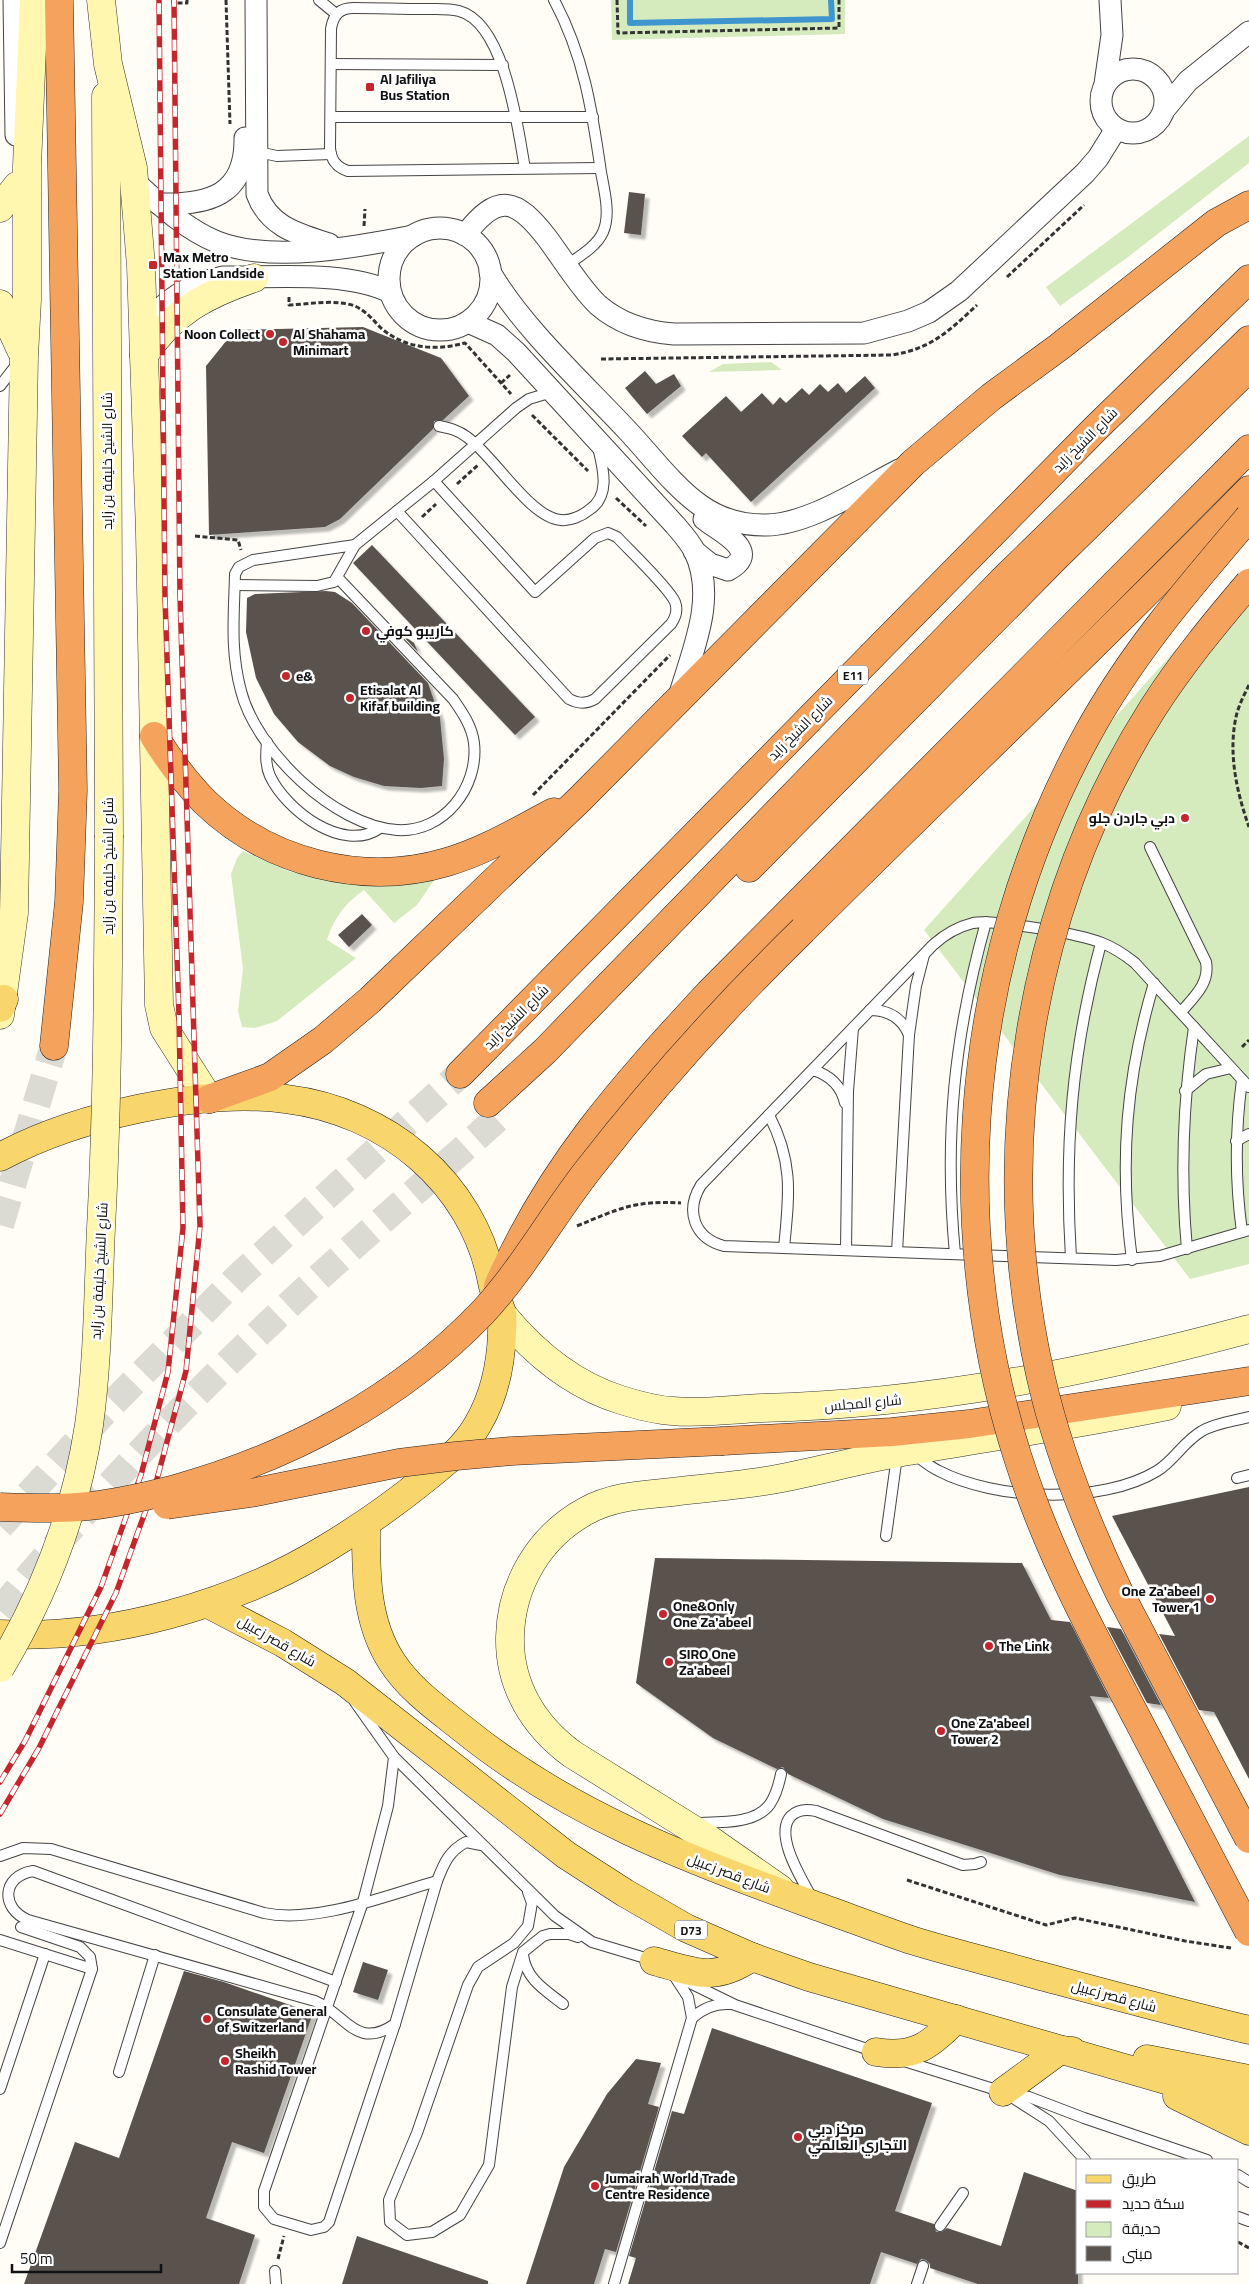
<svg xmlns="http://www.w3.org/2000/svg" width="1249" height="2284" viewBox="0 0 1249 2284" font-family="Georgia,Cairo,serif">
  <defs>
    <filter id="shadow"><feDropShadow dx="4.5" dy="4.5" stdDeviation="1" flood-color="#0004"/></filter>
  </defs>
  <rect width="100%" height="100%" fill="#fffdf5"/>
  <g fill="#d5ebbd">
    <path d="M611 0H845V34L612 40Z"/>
    <path d="M1249 136V163L1128 257 1060 306 1046 287Z"/>
    <path d="M771 362 782 370 709 372 723 364Z"/>
    <path d="M1249 568V1264L1190 1279 924 930Z"/>
    <path d="M243 851 288 871 337 882 437 876 417 905 394 923 364 890C345 903 334 918 327 940L356 958 277 1021 255 1028 242 1027 238 1011 243 969 231 874 237 858Z"/>
  </g>
  <g fill="none" stroke-linecap="round" stroke-linejoin="round">
    <path stroke="#3f96cf" stroke-width="6" d="M630 0V23L832 19 831 0"/>
  </g>
  <g fill="#5a524d" filter="url(#shadow)">
    <path d="M629 192 645 194 641 235 624 233Z"/>
    <path d="M363 327 441 358 469 396 443 420 434 421 433 429 340 519 325 527 209 535 206 366 235 330Z"/>
    <path d="M645 371 656 384 674 374 681 386 647 414 625 388Z"/>
    <path d="M865 376 875 388 751 502 706 453 702 457 682 436 726 396 741 412 762 393 773 405 780 397 786 403 802 388 809 395 820 384 828 392 838 383 846 393Z"/>
    <path d="M372 545 535 717 515 735 353 563Z"/>
    <path d="M326 591 335 592 352 603 428 683 440 718 444 759 442 786 421 788 384 786 354 777 330 766 298 742 274 714 256 678 246 632 247 598 255 594Z"/>
    <path d="M400 633 414 643 418 652Z"/>
    <path d="M362 914 372 925 349 947 338 935Z"/>
    <path d="M1249 1487V1779L1214 1712 1199 1710 1159 1634 1175 1636 1112 1516Z"/>
    <path d="M655 1558 1022 1563 1051 1620 1070 1622 1109 1698 1090 1696 1195 1902 1060 1875 883 1819 788 1774 783 1767 777 1769 713 1738 636 1683Z"/>
    <path d="M1107 1627 1121 1629 1161 1705 1147 1703Z"/>
    <path d="M363 1962 388 1970 378 2000 353 1992Z"/>
    <path d="M184 1971 224 1982 313 2013 264 2153 232 2142 206 2218 255 2235 239 2284H24L75 2142 119 2158Z"/>
    <path d="M712 2028 932 2103 895 2211 934 2224 936 2232H942L947 2228 1001 2246 1024 2172 1078 2191V2284H978L930 2268V2264L926 2260 921 2259 917 2264 881 2252 870 2284H628L636 2258 629 2256 672 2111 684 2114Z"/>
    <path d="M636 2059 661 2063 648 2104 659 2107 616 2252 605 2249 594 2284H526L564 2167 607 2094Z"/>
    <path d="M357 2236 488 2281V2284H342Z"/>
  </g>
  <g fill="none" stroke-linecap="round" stroke-linejoin="round">
    <g stroke="#dbdad3" stroke-width="28" stroke-dasharray="28 14" stroke-linecap="butt">
      <path d="M0 1225 54 1046"/>
      <path d="M0 1526 108 1408 238 1277 460 1074"/>
      <path d="M0 1611C85 1508 177 1410 275 1318 348 1249 425 1184 500 1116"/>
    </g>
    <g stroke="#444" stroke-width="12">
      <g id="lane">
        <path d="M319 0 336 14"/>
        <path d="M554 0C584 56 592 110 601 172 604 190 611 214 603 232 597 246 580 256 567 265"/>
        <path d="M331 64 503 65"/>
        <path d="M331 117H593"/>
        <path d="M258 152 277 156 331 154"/>
        <path d="M525 169C518 129 505 23 459 11 448 8 436 9 425 9 401 9 377 8 353 8 339 8 333 16 331 29L330 148C331 160 336 167 348 171L600 168"/>
        <path d="M0 386 17 364"/>
        <path d="M439 426C449 428 458 430 467 437 493 455 530 518 561 520 570 521 582 516 589 510 611 496 603 468 598 447"/>
        <path d="M397 511 569 699C579 704 586 704 595 699L671 624C676 617 678 610 675 602 669 588 629 550 617 537L608 533 595 538 535 592 434 481"/>
        <path d="M338 578 453 699C462 712 472 726 474 743 479 787 444 833 397 830 334 826 256 750 241 691 230 650 234 616 235 574L239 567 253 560 355 545"/>
        <path d="M235 585 317 586 334 582 355 545 434 481 516 408 529 399 552 392"/>
        <path d="M267 742C266 753 265 765 270 776 286 810 343 854 380 828"/>
        <path d="M1150 847 1206 962C1210 983 1194 997 1181 1012"/>
        <path d="M870 1010C888 1010 902 1018 909 1035"/>
        <path d="M813 1070C829 1075 841 1085 845 1103"/>
        <path d="M1249 1087 1135 963C1125 955 1115 948 1102 943 1080 934 995 919 973 923 957 927 945 934 933 945L701 1185C685 1211 694 1238 724 1246L1116 1260 1160 1256 1249 1230"/>
        <path d="M1185 1091 1206 1074 1231 1068"/>
        <path d="M769 1115C794 1163 789 1196 784 1248"/>
        <path d="M1236 1141 1249 1134"/>
        <path d="M1242 1232C1235 1181 1235 1131 1242 1080"/>
        <path d="M1187 1249C1180 1174 1183 1102 1194 1027"/>
        <path d="M846 1250 848 1091 853 1028"/>
        <path d="M897 1252 909 1035 916 986 924 955"/>
        <path d="M955 1254C944 1136 954 1036 986 922"/>
        <path d="M1071 1258C1064 1146 1072 1051 1101 943"/>
        <path d="M1132 1260C1119 1162 1126 1077 1154 983"/>
        <path d="M914 1454C922 1460 930 1467 939 1471 995 1500 1101 1505 1157 1471 1174 1461 1184 1441 1202 1431 1215 1423 1234 1421 1249 1417"/>
        <path d="M1237 1478 1249 1475"/>
        <path d="M886 1536 897 1456"/>
        <path d="M355 1702 394 1757 555 1916 592 1942 652 1960"/>
        <path d="M394 1757 388 1806 363 1902 264 2191V2207L274 2219 311 2230 324 2227 329 2222 395 2024 437 1881C444 1863 449 1851 466 1842L481 1845"/>
        <path d="M695 1823C719 1822 755 1825 770 1804 776 1795 779 1784 781 1774"/>
        <path d="M0 1856 23 1848 51 1849 264 1913C316 1924 387 1895 437 1881"/>
        <path d="M528 1892 532 1903 528 1926 514 1943 478 1967 468 1985 417 2133 389 2200 390 2222 407 2235 432 2232 460 2215 489 2165 512 1987 523 1952 543 1936 550 1934H569L578 1937"/>
        <path d="M813 1900C803 1881 773 1835 791 1816 798 1809 807 1809 816 1811L963 1865 975 1864 981 1862"/>
        <path d="M0 1940 92 1969"/>
        <path d="M523 1955C526 1979 545 1990 563 2004"/>
        <path d="M682 1979 735 2005 876 2052"/>
        <path d="M336 1982 33 1871C2 1876 0 1908 28 1920L315 2001C346 2014 356 2051 395 2024"/>
        <path d="M692 2018C703 2008 715 2003 730 2004"/>
        <path d="M904 2061 1003 2092 1029 2097 1084 2118 1207 2160"/>
        <path d="M119 2072 155 1955"/>
        <path d="M0 2089 45 1954"/>
        <path d="M1010 2096 1049 2121 1085 2160"/>
        <path d="M1238 2175 1249 2182"/>
        <path d="M1238 2217 1249 2221"/>
        <path d="M940 2226 963 2193"/>
        <path d="M0 2243 92 1969 90 1957 80 1947 21 1927"/>
        <path d="M275 2271 276 2284"/>
        <path d="M614 2284 692 2018 688 1997 675 1977"/>
        <path d="M917 2284 923 2266"/>
      </g>
    </g>
    <g stroke="#444" stroke-width="23">
      <g id="street">
        <path d="M14 0 16 135"/>
        <path d="M256 0 257 194C269 227 298 234 329 244"/>
        <circle cx="1133" cy="101" r="32"/>
        <path d="M1105 84 1112 35 1110 0"/>
        <path d="M1164 110 1188 81 1249 32"/>
        <path d="M134 181C159 204 185 229 217 242 271 263 357 247 413 236"/>
        <path d="M159 204C208 205 246 196 245 138"/>
        <circle cx="440" cy="279" r="51"/>
        <path d="M465 235C498 192 516 198 547 238 562 258 580 288 598 305 620 324 646 332 674 334L864 333 908 321 929 312 959 291 1085 173 1098 158 1116 129"/>
        <path d="M490 272C522 327 582 382 626 429 649 453 673 486 700 505 718 518 741 525 764 525 806 526 862 489 899 470"/>
        <path d="M468 322 497 335 516 352 675 525C682 533 690 542 695 552 717 599 692 651 679 697"/>
        <path d="M143 328C164 300 189 284 223 277 273 278 346 270 390 292"/>
        <path d="M694 551 710 564 728 570C764 551 718 531 704 519"/>
      </g>
    </g>
    <g stroke="#333" stroke-width="29">
      <g id="secondary">
        <path d="M101 0 108 64 133 168 141 266 150 533 159 1005 164 1028 209 1099"/>
        <path d="M106 96 109 835"/>
        <path d="M0 208 17 186"/>
        <path d="M0 304 21 350"/>
        <path d="M144 355C172 312 207 294 254 278"/>
        <path d="M0 1015 14 913 24 356 27 300V166L34 0"/>
        <path d="M502 1314C534 1353 572 1385 621 1400 637 1405 656 1410 672 1411 701 1414 733 1409 762 1408 928 1404 1089 1372 1249 1329"/>
        <path d="M780 1889 710 1840 572 1754C534 1726 509 1686 510 1637 511 1584 540 1536 586 1511 613 1496 643 1495 672 1492 703 1488 734 1486 765 1481 813 1473 860 1459 909 1451 995 1436 1081 1424 1167 1406"/>
      </g>
    </g>
    <g stroke="#222" stroke-width="29">
      <g id="primary">
        <path d="M0 1008 4 999"/>
        <path d="M0 1157C76 1116 201 1088 286 1099 386 1111 473 1182 492 1282 494 1293 499 1303 502 1313 503 1319 502 1326 502 1332 501 1365 495 1395 478 1424 465 1447 445 1463 425 1479 393 1505 360 1528 325 1549 233 1605 108 1640 0 1634"/>
        <path d="M366 1525C366 1572 365 1621 392 1662 410 1690 438 1709 463 1729 565 1812 686 1859 808 1903 842 1915 876 1928 911 1940 953 1953 995 1963 1037 1975 1108 1994 1178 2013 1249 2030"/>
        <path d="M208 1604 283 1643 345 1682 566 1855 625 1893 686 1928 752 1957 809 1977 1249 2104"/>
        <path d="M654 1961C694 1972 714 1983 752 1957"/>
        <path d="M876 2052C914 2058 930 2046 956 2019"/>
        <path d="M1147 2059 1249 2079"/>
        <path d="M1003 2092 1060 2050 1072 2051"/>
        <path d="M1177 2096 1249 2131"/>
      </g>
    </g>
    <g stroke="#222" stroke-width="29">
      <g id="highway">
        <path d="M154 736C169 760 185 782 205 802 268 863 363 887 447 862 485 851 519 830 554 812"/>
        <path d="M749 868 1055 558 1249 368"/>
        <path d="M803 930C951 783 1103 639 1249 490"/>
        <path d="M54 1046 69 902 73 790 59 0"/>
        <path d="M460 1074 1095 429 1249 279"/>
        <path d="M209 1099 270 1077 323 1040 370 1000 580 799 913 463 991 397 1059 347 1216 223 1249 205"/>
        <path d="M488 1103 545 1051 1002 581 1249 340"/>
        <path d="M498 1286C550 1167 622 1087 709 993L1249 449"/>
        <path d="M723 1441 892 1432 969 1424 1249 1381"/>
      </g>
    </g>
    <g stroke="#333" stroke-width="3" stroke-dasharray="5 2.5" stroke-linecap="butt">
      <path d="M173 0V3H187V0"/>
      <path d="M226 0 230 124"/>
      <path d="M617 0 618 33 839 28V0"/>
      <path d="M364 226 365 209"/>
      <path d="M1007 277 1084 205"/>
      <path d="M289 297V305C310 304 335 299 355 306 366 311 373 320 381 328 405 349 436 351 465 343L511 394"/>
      <path d="M601 359 892 355C931 349 949 331 977 305"/>
      <path d="M501 383 510 375"/>
      <path d="M532 415 588 471"/>
      <path d="M457 484 478 465"/>
      <path d="M616 498 646 526"/>
      <path d="M422 517 436 504"/>
      <path d="M195 536 238 540 241 550"/>
      <path d="M1249 685C1244 695 1238 707 1236 717 1228 754 1237 793 1249 827"/>
      <path d="M533 795 670 655"/>
      <path d="M1242 1047 1249 1040"/>
      <path d="M577 1226C618 1209 635 1200 681 1203"/>
      <path d="M907 1880 1046 1925 1075 1918 1185 1941 1231 1948"/>
      <path d="M1238 2242 1249 2248"/>
      <path d="M278 2259 284 2236"/>
    </g>
    <use href="#lane" stroke="#fff" stroke-width="10"/>
    <use href="#street" stroke="#fff" stroke-width="21"/>
    <use href="#secondary" stroke="#fff6b0" stroke-width="28"/>
    <use href="#primary" stroke="#f9d66b" stroke-width="28"/>
    <use href="#highway" stroke="#f5a25d" stroke-width="28"/>
    <g stroke="#c4262e" stroke-width="5.5">
      <g id="rail">
        <path d="M0 1782 25 1741 101 1587 141 1475 168 1372 183 1228 179 1016 165 597 159 0"/>
        <path d="M0 1814 39 1748 116 1593 157 1479 186 1371 200 1226 180 596 174 0"/>
      </g>
    </g>
    <use href="#rail" stroke="#fff" stroke-width="4" stroke-dasharray="11" stroke-linecap="butt"/>
    <g stroke="#333" stroke-width="29" stroke-linecap="butt">
      <path id="secondary-bridge" d="M0 1668C45 1593 76 1511 89 1425 98 1360 98 1293 101 1228 108 1097 108 966 109 835"/>
    </g>
    <g stroke="#222" stroke-width="29" stroke-linecap="butt">
      <g id="highway-bridge">
        <path d="M1249 517C1190 586 1131 654 1087 735 958 970 939 1259 1036 1509 1062 1577 1096 1640 1130 1705 1169 1780 1209 1856 1249 1932"/>
        <path d="M1249 583C1215 623 1182 663 1153 708 1028 905 989 1151 1041 1378 1058 1452 1086 1523 1119 1592L1249 1839"/>
        <path d="M167 1505 251 1493 399 1463 456 1456 512 1451 723 1441"/>
        <path d="M0 1507C26 1508 52 1509 78 1507 110 1505 144 1497 175 1489 290 1457 400 1399 483 1312 523 1269 552 1216 588 1170 654 1085 726 1005 803 930"/>
      </g>
    </g>
    <use href="#secondary-bridge" stroke="#fff6b0" stroke-width="28"/>
    <use href="#highway-bridge" stroke="#f5a25d" stroke-width="28"/>
  </g>
  <g fill="#c4262e" stroke="#fff" stroke-width="2">
    <rect x="365" y="82" width="10" height="10" rx="2.5"/>
    <rect x="148" y="260" width="10" height="10" rx="2.5"/>
    <circle cx="270" cy="334" r="5"/>
    <circle cx="283" cy="342" r="5"/>
    <circle cx="366" cy="631" r="5"/>
    <circle cx="286" cy="676" r="5"/>
    <circle cx="350" cy="698" r="5"/>
    <circle cx="1185" cy="818" r="5"/>
    <circle cx="1210" cy="1599" r="5"/>
    <circle cx="663" cy="1614" r="5"/>
    <circle cx="989" cy="1646" r="5"/>
    <circle cx="669" cy="1662" r="5"/>
    <circle cx="941" cy="1731" r="5"/>
    <circle cx="207" cy="2019" r="5"/>
    <circle cx="225" cy="2061" r="5"/>
    <circle cx="798" cy="2137" r="5"/>
    <circle cx="595" cy="2186" r="5"/>
  </g>
  <g text-anchor="middle" dominant-baseline="central" stroke-width="5" stroke-linejoin="round" paint-order="stroke">
    <g fill="#fff" stroke="#585858" stroke-width="1">
      <rect x="838" y="665.5" width="30" height="19" rx="4"/>
      <rect x="675" y="1920.5" width="32" height="19" rx="4"/>
    </g>
    <g font-size="12" font-weight="bold" fill="#111">
      <text x="853" y="675">E11</text>
      <text x="691" y="1930">D73</text>
    </g>
    <g font-size="14" font-weight="bold" fill="#111" stroke="#fff" text-anchor="start">
      <text x="380" y="79">Al Jafiliya<tspan x="380" dy="16">Bus Station</tspan></text>
      <text x="163" y="257">Max Metro<tspan x="163" dy="16">Station Landside</tspan></text>
      <text x="260" y="334" text-anchor="end">Noon Collect</text>
      <text x="293" y="334">Al Shahama<tspan x="293" dy="16">Minimart</tspan></text>
      <text x="376" y="631">كاريبو كوفي</text>
      <text x="296" y="676">e&amp;</text>
      <text x="360" y="690">Etisalat Al<tspan x="360" dy="16">Kifaf building</tspan></text>
      <text x="1175" y="818" text-anchor="end">دبي جاردن جلو</text>
      <text x="1200" y="1591" text-anchor="end">One Za'abeel<tspan x="1200" dy="16">Tower 1</tspan></text>
      <text x="673" y="1606">One&amp;Only<tspan x="673" dy="16">One Za'abeel</tspan></text>
      <text x="999" y="1646">The Link</text>
      <text x="679" y="1654">SIRO One<tspan x="679" dy="16">Za'abeel</tspan></text>
      <text x="951" y="1723">One Za'abeel<tspan x="951" dy="16">Tower 2</tspan></text>
      <text x="217" y="2011">Consulate General<tspan x="217" dy="16">of Switzerland</tspan></text>
      <text x="235" y="2053">Sheikh<tspan x="235" dy="16">Rashid Tower</tspan></text>
      <text x="808" y="2129">مركز دبي<tspan x="808" dy="16">التجاري العالمي</tspan></text>
      <text x="605" y="2178">Jumairah World Trade<tspan x="605" dy="16">Centre Residence</tspan></text>
    </g>
    <g font-size="14" fill="#111" stroke="#fff">
      <text transform="translate(1085 440) rotate(-45)">شارع الشيخ زايد</text>
      <text transform="translate(107 461) rotate(-90)">شارع الشيخ خليفة بن زايد</text>
      <text transform="translate(800 728) rotate(-45)">شارع الشيخ زايد</text>
      <text transform="translate(108 866) rotate(-90)">شارع الشيخ خليفة بن زايد</text>
      <text transform="translate(516 1017) rotate(-45)">شارع الشيخ زايد</text>
      <text transform="translate(99 1271) rotate(-87)">شارع الشيخ خليفة بن زايد</text>
      <text transform="translate(863 1403) rotate(-5)">شارع المجلس</text>
      <text transform="translate(277 1641) rotate(30)">شارع قصر زعبيل</text>
      <text transform="translate(729 1873) rotate(21)">شارع قصر زعبيل</text>
      <text transform="translate(1114 1996) rotate(15)">شارع قصر زعبيل</text>
    </g>
  </g>
  <rect x="1076" y="2159" width="162" height="115" fill="#ffffff" stroke="#a0a0a0"/>
  <rect x="1086" y="2175" width="25" height="8" fill="#f9d66b" stroke="#a0a0a0"/>
  <text x="1122" y="2184" font-size="15" fill="#111111">طريق</text>
  <rect x="1086" y="2200" width="25" height="8" fill="#c4262e" stroke="#a0a0a0"/>
  <text x="1122" y="2209" font-size="15" fill="#111111">سكة حديد</text>
  <rect x="1086" y="2222" width="25" height="15" fill="#d5ebbd" stroke="#a0a0a0"/>
  <text x="1122" y="2234" font-size="15" fill="#111111">حديقة</text>
  <rect x="1086" y="2246" width="25" height="15" fill="#5a524d" stroke="#a0a0a0"/>
  <text x="1122" y="2259" font-size="15" fill="#111111">مبنى</text>
  <path d="M12 2264v8h149v-8" fill="none" stroke="#111111" stroke-width="2.5"/>
  <text x="20" y="2264" font-size="15" fill="#111111" stroke="#ffffff" stroke-width="4" paint-order="stroke">50 m</text>
</svg>
